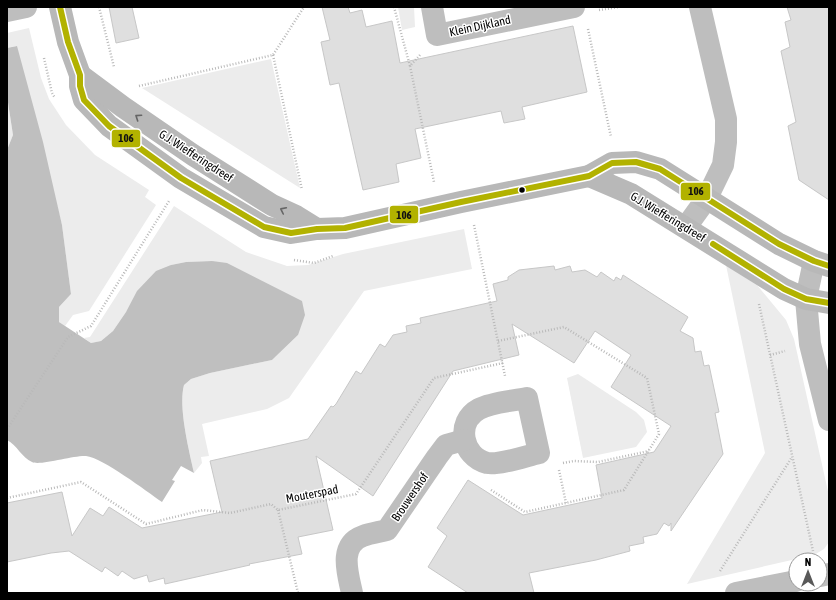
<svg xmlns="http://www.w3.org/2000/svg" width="836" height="600" viewBox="0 0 836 600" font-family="'Asap Condensed',sans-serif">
  <rect width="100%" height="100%" fill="#fff"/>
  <g fill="#ececec">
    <path d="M398 7H414L415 27 402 30Z"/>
    <path d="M29 28 41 78 49 99 66 125 95 155 149 190 145 197 156 205 89 311 73 315 65 326 59 322V307L71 294 62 225 16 46 7 48V33Z"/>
    <path d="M271 59 300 188 142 88Z"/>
    <path d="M7 96 13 135 7 150Z"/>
    <path d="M174 206 246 252 287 266 308 265 343 254 464 229 472 269 364 291 289 398 267 409 202 424 209 456 201 457 202 463 194 473C189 449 178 407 184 385L191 379 210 373 272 360 298 335 212 261 186 262 171 265 126 312 113 331 101 341 91 343 84 338 90 337Z"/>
    <path d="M726 265 757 285 786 320 794 339 829 496V542L824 549 814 555 687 584 765 453Z"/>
    <path d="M578 374 636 412 644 420 647 432 636 447 583 458 567 378Z"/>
  </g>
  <path fill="#bfbfbf" d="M17 46 43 142 62 225 71 294 59 307V322L91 343 101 341 113 331 126 312 137 291 156 271 171 265 186 262 212 261 227 263 302 301 305 315 298 335 272 360 210 373 191 379 184 385C178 407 189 450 194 473L181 466 172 480 175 481 162 502C146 491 103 458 86 456 74 455 40 466 32 462 22 458 17 445 7 440V150L13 135 7 96V48Z"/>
  <g fill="#dfdfdf" stroke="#c7c7c7">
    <path d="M109 7H132L139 38 116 43Z"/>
    <path d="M322 7H348L350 13 362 10 366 27 392 21 400 63 573 26 587 92 522 107 525 119 504 123 501 111 415 129 421 158 396 164 399 182 363 190 339 83 330 85 321 42 330 40Z"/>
    <path d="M787 7H829V200L799 180 788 126 796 122 781 51 790 47 785 22 791 20Z"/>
    <path d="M554 266 555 270 570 266 572 272 585 270 597 277 601 272 614 281 616 277 621 280 623 275 688 317 680 331 693 338 695 352 701 351 704 366 709 365 719 412 715 413 723 454 671 531V523L669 526 664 523 657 534 643 537 644 543 629 546 630 551 596 560 529 573 534 593H468L428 567 447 536 437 528 468 480 523 515 602 498 596 465 654 452 671 426 611 387 631 355 595 331 574 363 512 324 519 355 453 371 373 496 316 456 333 530 298 537 302 554 249 564 250 565 165 584 164 578 149 582 147 575 134 579 122 571 118 576 105 567 102 572 69 551 51 553 7 562V503L62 492 72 536 90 508 103 516 109 507 142 528 222 512 210 461 308 439 331 406 333 407 336 404 356 371 361 374 380 344 385 347 393 335 407 332 406 326 421 323 420 318 497 301 493 284 508 280V277L519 270Z"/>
  </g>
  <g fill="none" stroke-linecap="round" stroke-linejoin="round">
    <g stroke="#b9b9b9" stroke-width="2.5" stroke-dasharray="1 2" stroke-linecap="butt">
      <path d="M99 7 114 67"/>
      <path d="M394 7 410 66"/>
      <path d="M599 10 619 7"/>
      <path d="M588 29 611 137"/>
      <path d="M273 55 302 190"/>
      <path d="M420 55 410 66 434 182"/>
      <path d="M44 58 52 93 55 98"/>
      <path d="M139 86 273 55 304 7"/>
      <path d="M474 225 505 376"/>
      <path d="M294 260 314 263 333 256"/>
      <path d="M759 304 813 551"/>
      <path d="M770 355 785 351"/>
      <path d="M7 429 68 337 91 326 169 201"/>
      <path d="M563 463 574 461 598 462 649 451"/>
      <path d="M559 470 566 503"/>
      <path d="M491 490 525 512 624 490 659 434 647 378 564 327 498 341"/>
      <path d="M7 498 81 482 146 524 203 510 230 513 271 504 278 510 356 494 434 378 503 363"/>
      <path d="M278 510 298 593"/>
      <path d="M720 571 792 457"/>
    </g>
    <g stroke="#bebebe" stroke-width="22">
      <path d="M432 7 437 35 574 7"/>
      <path d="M7 11 26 7"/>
      <path d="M686 227 707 198 723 165 726 142V119L700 7"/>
      <path d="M814 261 806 299 810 344 829 420"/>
      <path d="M527 398 539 453C526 456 500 465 487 463 462 457 455 422 479 409 492 402 513 401 527 398Z"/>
      <path d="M820 576 829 574"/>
      <path d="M352 593C348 574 338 545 363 536 371 533 380 532 387 530L437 457 446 445 464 440"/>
      <path d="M736 593 796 581"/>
    </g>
    <g stroke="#b8b8b8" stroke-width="22">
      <path d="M60 7 68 42 80 75V86L84 100 109 126 181 178 264 227 291 233 317 229 345 228 461 202 589 176 612 163 636 162 660 169 779 244 814 261 829 266"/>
      <path d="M80 75 123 107 193 155 272 205 296 216 317 229"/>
      <path d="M589 176 631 194 784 289 806 299 829 303"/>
    </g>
    <g stroke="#fff" stroke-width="9">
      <g id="bus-1">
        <path d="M60 7 68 42 80 75V86L84 100 109 126 181 178 264 227 291 233 317 229 345 228 461 202 589 176 612 163 636 162 660 169 779 244 814 261 829 266"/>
        <path d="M713 244 784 289 806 299 829 303"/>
      </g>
    </g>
    <use href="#bus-1" stroke="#b2b200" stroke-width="6"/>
  </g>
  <defs><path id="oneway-chevron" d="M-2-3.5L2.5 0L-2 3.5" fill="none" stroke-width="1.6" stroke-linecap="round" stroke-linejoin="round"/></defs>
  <g stroke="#656565">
    <use href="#oneway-chevron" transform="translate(138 117) rotate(-146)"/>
    <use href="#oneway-chevron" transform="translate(283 210) rotate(-154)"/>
  </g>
  <circle fill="#000" stroke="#fff" stroke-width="1.5" cx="522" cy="190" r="3.5"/>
  <g text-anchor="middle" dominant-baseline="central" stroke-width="3" stroke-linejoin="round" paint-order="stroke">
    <g font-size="12" fill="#000" stroke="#fff">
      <text transform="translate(480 26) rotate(-12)">Klein Dijkland</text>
      <text transform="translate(196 156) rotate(33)">G.J. Wiefferingdreef</text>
      <text transform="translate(668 217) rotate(31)">G.J. Wiefferingdreef</text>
      <text transform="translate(312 494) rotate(-11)">Mouterspad</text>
      <text transform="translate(410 497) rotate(-56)">Brouwershof</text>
    </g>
  </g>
  <g stroke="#fff" stroke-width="1.5">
    <rect x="111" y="129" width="30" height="19" rx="4" fill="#b2b200"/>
    <rect x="680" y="182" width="31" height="19" rx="4" fill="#b2b200"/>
    <rect x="389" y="205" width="30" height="19" rx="4" fill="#b2b200"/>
  </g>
  <g font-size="11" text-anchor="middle" font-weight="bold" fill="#111">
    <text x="126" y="142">106</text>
    <text x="696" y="195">106</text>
    <text x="404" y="219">106</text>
  </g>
  <rect width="836" height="600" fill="none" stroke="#000000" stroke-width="16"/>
  <g transform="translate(808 572)"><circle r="19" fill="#ffffff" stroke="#999999"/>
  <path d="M0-3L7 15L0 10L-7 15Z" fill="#595959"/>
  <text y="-6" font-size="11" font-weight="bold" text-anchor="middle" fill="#000000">N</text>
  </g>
</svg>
